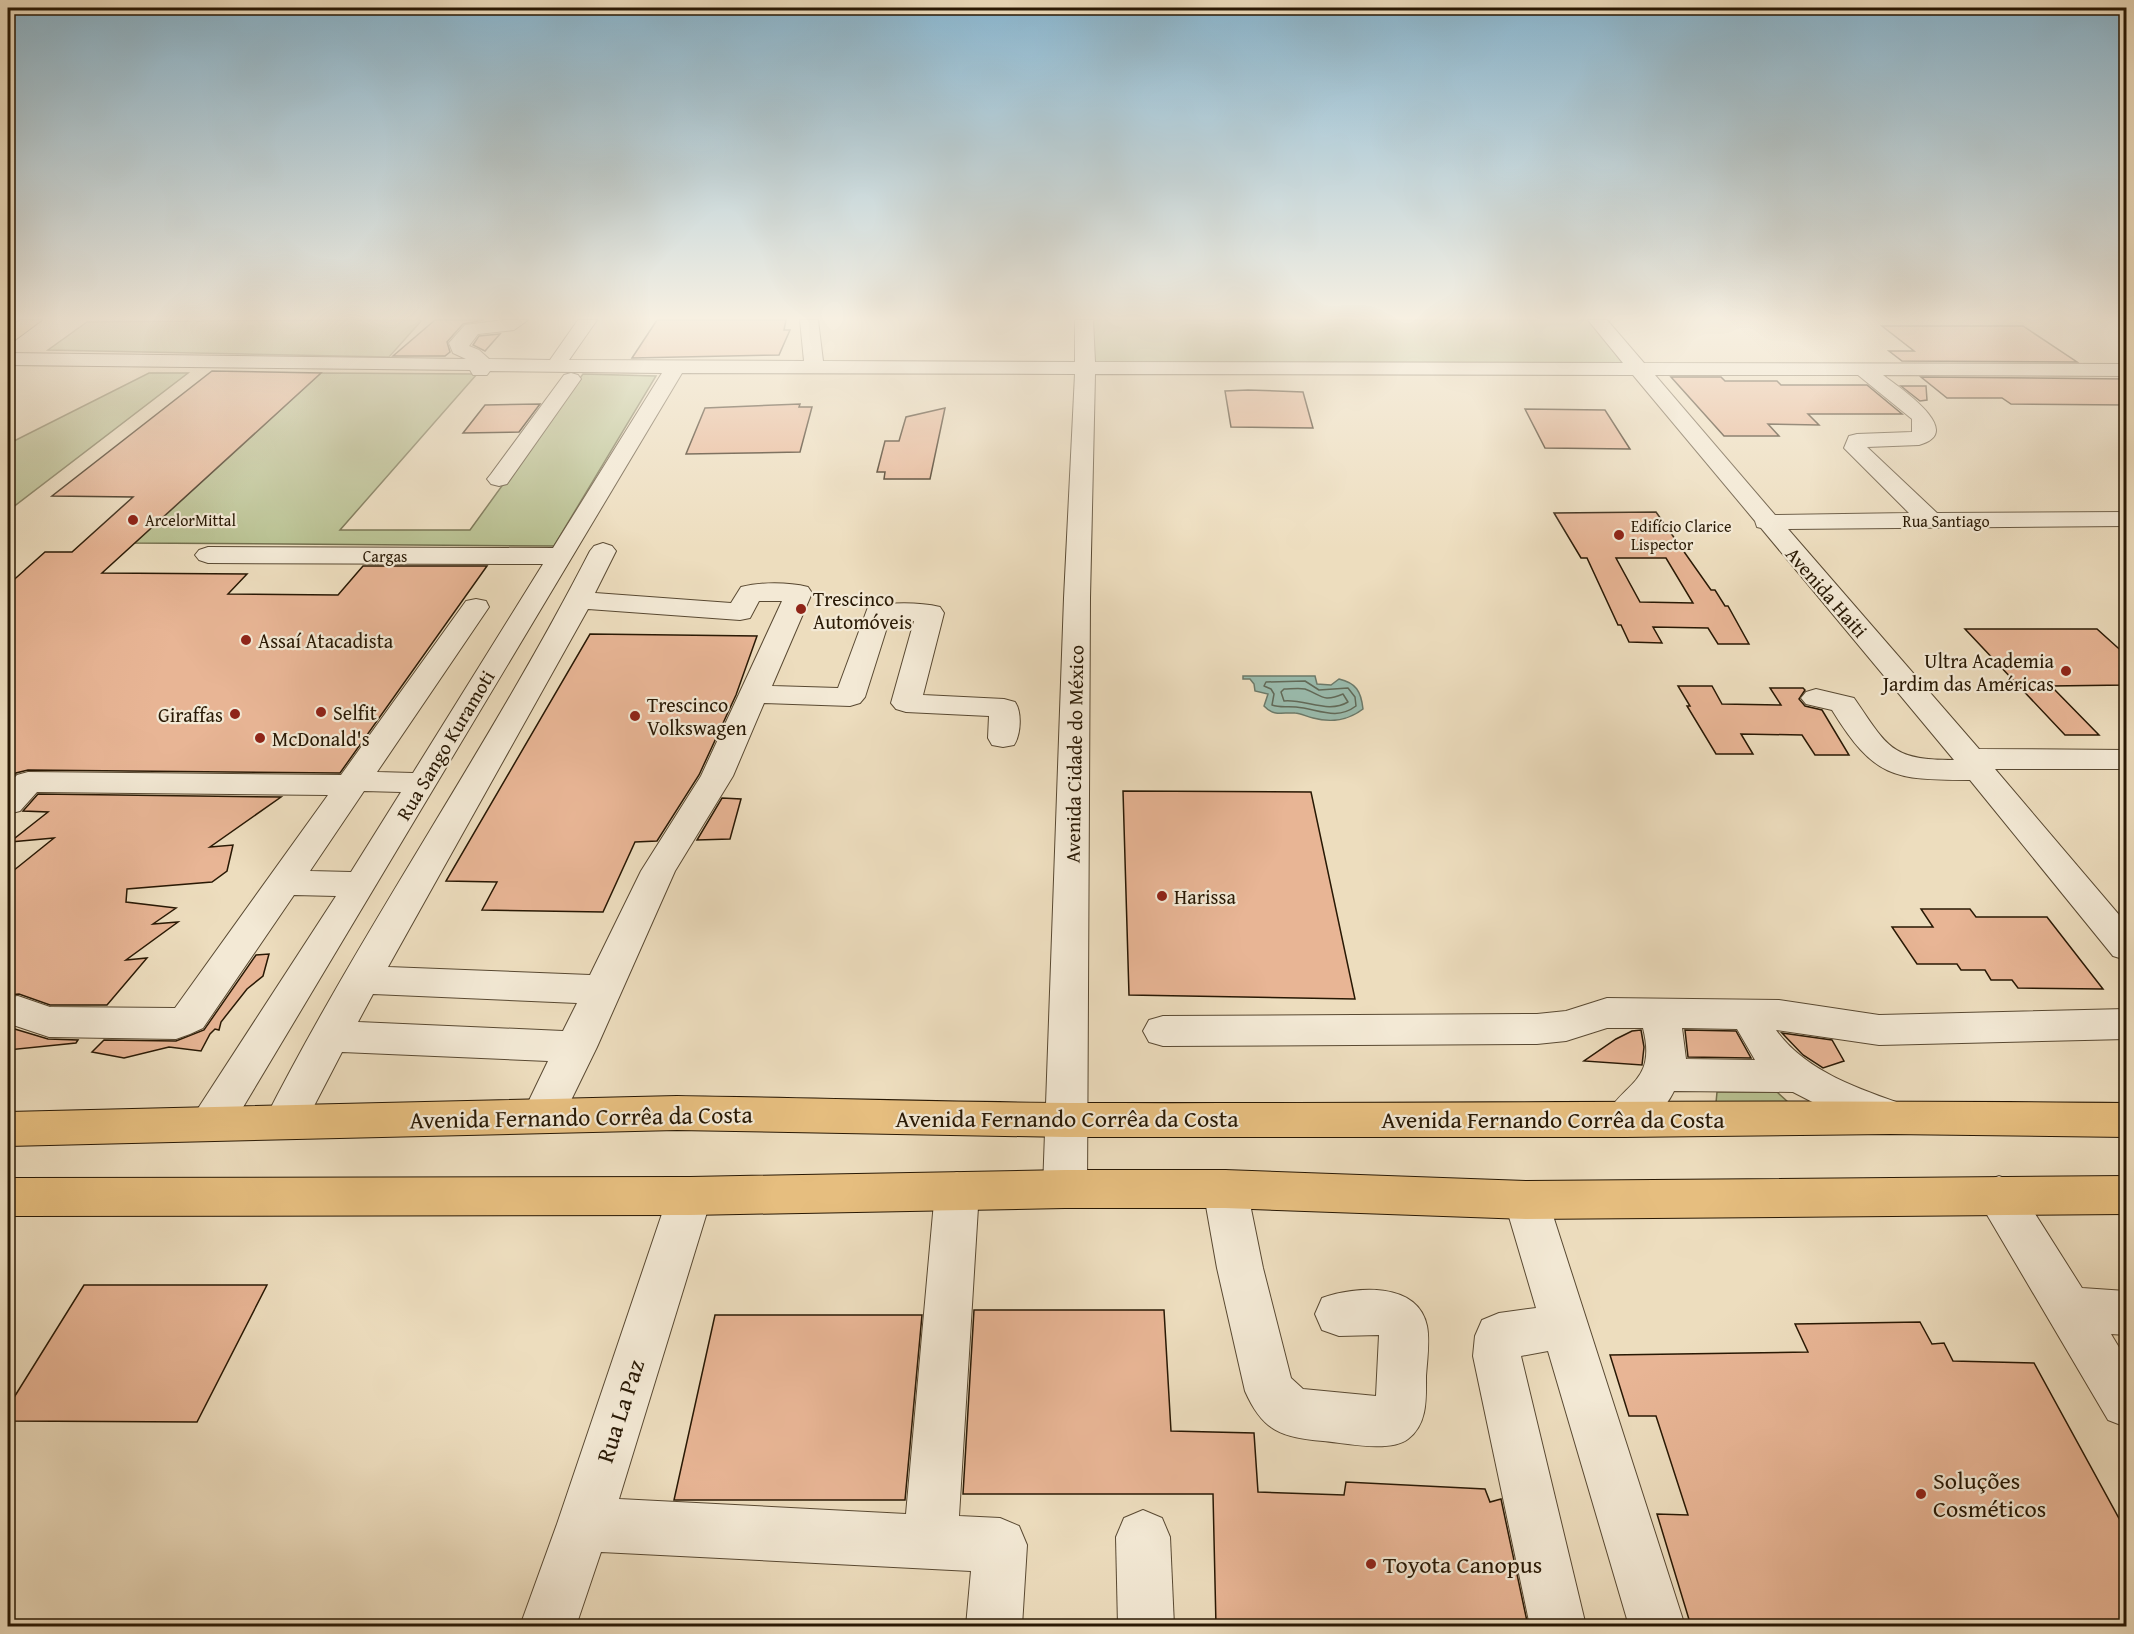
<svg xmlns="http://www.w3.org/2000/svg" width="2134" height="1634" viewBox="0 0 2134 1634" font-family="'Gentium Book Plus',serif">
  <rect width="100%" height="100%" fill="#edddbe"/>
  <filter id="stains"><feTurbulence type="fractalNoise" baseFrequency=".00333" numOctaves="4"/><feColorMatrix values="0 0 0 0 .2 0 0 0 0 .09 0 0 0 0 .02 0 0 0 .5 -.17"/></filter>
  <radialGradient id="worn" r=".72"><stop offset=".6" stop-color="#630" stop-opacity="0"/><stop offset="1" stop-color="#630" stop-opacity=".3"/></radialGradient>
  <g fill="#b8c191" stroke="#706c4a" stroke-width="1.5">
    <path d="M330 320H422L389 357 48 350 87 322Z"/>
    <path d="M1091 320H1591L1628 364 1096 363 1093 361Z"/>
    <path d="M149 373H188L8 511V444Z"/>
    <path d="M321 373 477 374 340 530H470L583 374 656 376 554 546 134 543Z"/>
    <path d="M1717 1092H1777L1788 1102 1716 1103Z"/>
  </g>
  <path fill="#9abcae" stroke="#6c7a6a" stroke-width="1.5" d="M1243 676H1315L1317 684 1331 685 1339 679C1356 683 1361 691 1363 709 1349 720 1331 723 1313 718 1307 717 1301 713 1295 713 1283 712 1274 717 1264 706L1268 694 1255 691 1254 684 1250 679H1243Z"/>
  <g fill="none" stroke-linecap="round" stroke-linejoin="round">
    <g stroke="#616a59" stroke-width="1.5">
      <path d="M1305 681 1319 690 1348 688 1355 697 1356 706C1336 721 1318 709 1296 707 1287 706 1280 708 1272 705L1274 694 1271 689 1264 686 1266 682Z"/>
      <path d="M1284 689C1290 689 1299 688 1305 689 1322 695 1322 703 1343 694L1348 702C1328 714 1306 699 1284 701L1281 692Z"/>
    </g>
  </g>
  <g fill="#e8b595" stroke="#281804" stroke-width="1.5" fill-rule="evenodd">
    <path d="M435 320H484L463 324 447 342 450 352 445 356H393Z"/>
    <path d="M657 320H786L784 330H790L779 355 632 358Z"/>
    <path d="M1882 326H2023L2077 362 1902 361 1889 351H1914Z"/>
    <path d="M500 334 485 351 473 345 479 336Z"/>
    <path d="M212 371 321 373 102 573 247 574 228 594 338 595 363 566H487L340 773 28 770 16 773 8 782V585L45 552H72L133 497 52 496Z"/>
    <path d="M1671 377H1721L1725 381H1777L1781 385H1867L1902 414H1808L1819 425 1768 424 1779 436H1724Z"/>
    <path d="M1921 377 2127 379V405L2011 404 2002 398H1947Z"/>
    <path d="M1901 386H1926L1927 400 1920 401Z"/>
    <path d="M1248 390 1303 392 1313 428 1231 427 1225 391Z"/>
    <path d="M540 404 519 432 463 433 485 405Z"/>
    <path d="M800 404 799 407H812L800 452 686 454 705 408Z"/>
    <path d="M945 408 930 479H884L885 472H877L885 441H899L906 417Z"/>
    <path d="M1525 409 1605 410 1630 449 1545 448Z"/>
    <path d="M1656 512 1711 590H1715L1725 606H1728L1749 644H1718L1708 628 1653 627 1662 643 1629 642 1621 625H1618L1587 558H1581L1554 513ZM1616 558H1666L1693 603 1640 602Z"/>
    <path d="M1965 629H2097L2127 656V685L2051 686 2099 735H2065Z"/>
    <path d="M590 634 757 636 736 695 699 775 657 841 635 842 603 912 482 910 497 882 446 881Z"/>
    <path d="M1678 686H1712L1722 704 1781 705 1770 688H1803L1805 690 1799 699 1805 706 1822 710 1849 755H1815L1802 735 1741 734 1753 754H1716L1687 706H1690Z"/>
    <path d="M1123 791 1311 792 1355 999 1129 995Z"/>
    <path d="M38 794 281 797 210 847 233 845 227 871 212 882 127 889 126 902 176 908 153 924 178 922 126 960 147 958 107 1005H50L19 994 8 995V875L54 838 10 842 48 812 23 811Z"/>
    <path d="M722 798 741 799 730 839 697 840Z"/>
    <path d="M1921 909H1970L1976 917H2047L2103 989 2018 988 2012 980H1991L1985 970H1961L1957 964H1917L1892 927H1933Z"/>
    <path d="M269 954 263 976 247 989 221 1022 219 1030 215 1029 210 1034 201 1051 169 1047 124 1058 92 1052 104 1040 176 1041 204 1030 256 955Z"/>
    <path d="M8 1027 48 1039 78 1040 76 1043 8 1050Z"/>
    <path d="M1641 1030 1644 1047 1642 1065 1584 1061 1616 1039 1632 1031Z"/>
    <path d="M1685 1030 1736 1031 1751 1058 1688 1057Z"/>
    <path d="M1782 1033 1832 1040 1844 1061 1823 1068 1803 1055Z"/>
    <path d="M84 1285H267L197 1422 8 1421V1407Z"/>
    <path d="M974 1310H1164L1171 1431 1254 1433 1258 1492 1344 1495 1346 1482 1485 1489 1490 1502 1501 1499 1528 1626H1216L1213 1494H963Z"/>
    <path d="M715 1315H922L905 1500H674Z"/>
    <path d="M1920 1322 1932 1344 1944 1343 1953 1361 2034 1363 2127 1533V1626H1691L1657 1514 1688 1515 1656 1416H1629L1610 1355 1808 1352 1795 1324Z"/>
  </g>
  <g fill="none" stroke-linecap="round" stroke-linejoin="round">
    <g stroke="#594932" stroke-width="2">
      <g id="minor">
        <path d="M504 320H528L514 330 478 334 469 346 479 350 489 359 550 360 578 320H597L569 360 804 361 800 320H818L823 361 1075 362V320H1093L1095 362 1623 363 1588 320H1607L1644 363 2126 364V376L1883 375C1897 386 1968 432 1919 445L1867 447 1937 513 2126 512V526L1788 529 1979 749 2126 750V769H1995L2126 923V960L2113 956 1970 780C1893 780 1874 778 1832 710L1806 704 1801 698 1806 692 1816 689 1854 698C1888 747 1890 760 1954 760L1761 528 1757 527 1755 521 1633 375 1095 374 1090 598 1087 1189 1081 1202 1065 1208 1049 1202 1043 1189 1064 598 1075 374 682 373 227 1134 212 1139 197 1134 191 1122 197 1110 336 896 294 895 203 1028 190 1034 176 1039 49 1037 16 1026 8 1025V997L18 996 50 1007 175 1008 328 795 37 792 20 811 8 814V785L17 775 28 772 341 775 466 601 476 599 486 601 489 607 377 772 413 773 543 564 208 563 199 560 195 555 199 550 208 547 553 548 662 373 490 371 487 375H473L470 370 8 365V353L466 359 453 353 449 343 465 325ZM1655 375H1858L1912 419V432L1857 434 1849 436 1844 448 1909 513 1775 515ZM364 791 401 792 351 872 310 871Z"/>
        <path d="M571 373 578 375 581 379 507 484 499 486 491 484 487 479 491 474 564 375Z"/>
        <path d="M603 543 612 546 616 551 595 593 731 603 741 587C761 582 788 582 808 587L812 593 772 686 838 688 868 607C889 602 919 602 940 607L944 613 923 695 1004 699 1015 702C1022 712 1021 734 1014 745L1003 747 992 745 988 738 989 716 906 712 896 709 891 703 914 621H889L865 697 860 703 850 706 764 703 733 776 675 871 597 1047 558 1127 543 1132 528 1127 522 1115 548 1061 342 1052 300 1133 285 1138 270 1133 264 1121C363 926 490 746 590 551L594 546ZM759 601H782L701 776 641 871 590 975 388 967 588 609 740 620 750 618ZM373 994 577 1003 563 1031 358 1022Z"/>
        <path d="M1607 998 1779 1000 1879 1015 2126 1009V1039L1879 1045 1776 1030C1805 1071 1859 1089 1905 1105L1911 1117 1905 1129 1890 1134 1826 1109 1793 1092 1674 1091C1667 1106 1641 1138 1623 1137 1619 1136 1613 1133 1609 1132L1603 1120C1623 1081 1657 1084 1643 1028H1607L1566 1041 1537 1044 1163 1046 1149 1042 1143 1031 1149 1020 1163 1016 1537 1014 1566 1011ZM1682 1028 1737 1029 1755 1060 1686 1059Z"/>
        <path d="M1225 1170 1241 1176 1247 1189 1263 1268 1291 1378 1303 1389 1376 1396 1379 1335 1339 1336 1322 1330 1315 1314 1322 1298C1355 1286 1418 1281 1427 1326 1430 1341 1427 1361 1426 1376 1426 1398 1428 1424 1408 1439 1390 1453 1345 1443 1323 1441 1282 1437 1263 1432 1245 1391L1217 1268 1203 1189 1209 1176Z"/>
        <path d="M957 1172 973 1178 979 1191 959 1516 1000 1518 1019 1526 1027 1545 1022 1626H966L971 1571 601 1552 576 1626H520L557 1524 668 1196 674 1183 690 1177 706 1183 712 1196 619 1499 906 1514 935 1191 941 1178Z"/>
        <path d="M1999 1176 2015 1182 2082 1288 2126 1291V1335L2111 1334 2126 1359V1427L2108 1420 1983 1208 1977 1195 1983 1182Z"/>
        <path d="M1526 1181 1542 1187 1548 1200 1685 1626H1629L1548 1351 1521 1356 1586 1626H1530L1473 1356 1475 1336 1482 1320 1499 1313 1536 1308 1504 1200 1510 1187Z"/>
        <path d="M1143 1510 1162 1518 1170 1537 1174 1626H1118L1116 1537 1124 1518Z"/>
      </g>
    </g>
    <g stroke="#281804" stroke-width="2">
      <g id="highway">
        <path d="M20 320H42L15 340 8 342V328Z"/>
        <path d="M677 1096C808 1098 939 1102 1070 1103 1422 1104 1774 1099 2126 1103V1137L1890 1134 1624 1137H1066L677 1130 8 1146V1112Z"/>
        <path d="M1065 1170H1225L1526 1181 2126 1176V1214L1526 1219 1225 1208H1065L690 1215 8 1216V1178L690 1177Z"/>
      </g>
    </g>
    <use href="#minor" fill="#f3e9d5" fill-rule="evenodd"/>
    <use href="#highway" fill="#e6be7f" fill-rule="evenodd"/>
  </g>
  <linearGradient id="sky" x2="0" y2="1"><stop stop-color="#89b7d1"/><stop offset="0.58" stop-color="#f7f0e2"/><stop offset="1" stop-color="#f7f0e2" stop-opacity="0"/></linearGradient>
  <rect width="2134" height="549" fill="url(#sky)"/>
  <g fill="#8f2418" stroke="#f3e9d5" stroke-width="2">
    <circle cx="133" cy="520" r="6"/>
    <circle cx="1619" cy="535" r="6"/>
    <circle cx="801" cy="609" r="6"/>
    <circle cx="246" cy="640" r="6"/>
    <circle cx="2066" cy="671" r="6"/>
    <circle cx="321" cy="712" r="6"/>
    <circle cx="235" cy="714" r="6"/>
    <circle cx="635" cy="716" r="6"/>
    <circle cx="260" cy="738" r="6"/>
    <circle cx="1162" cy="896" r="6"/>
    <circle cx="1921" cy="1494" r="6"/>
    <circle cx="1371" cy="1564" r="6"/>
  </g>
  <g text-anchor="middle" dominant-baseline="central" stroke-width="4.5" stroke-linejoin="round" paint-order="stroke">
    <g font-size="16" fill="#281804" stroke="#f3e9d5" text-anchor="start">
      <text x="145" y="520">ArcelorMittal</text>
      <text x="1631" y="526">Edifício Clarice<tspan x="1631" dy="18">Lispector</tspan></text>
    </g>
    <g font-size="16" fill="#281804" stroke="#f3e9d5">
      <text x="1946" y="521">Rua Santiago</text>
      <text x="385" y="556">Cargas</text>
    </g>
    <g font-size="20" fill="#281804" stroke="#f3e9d5">
      <text transform="translate(1827 592) rotate(49)">Avenida Haiti</text>
      <text transform="translate(445 745) rotate(-59)">Rua Sango Kuramoti</text>
      <text transform="translate(1074 754) rotate(-89)">Avenida Cidade do México</text>
    </g>
    <g font-size="20" fill="#281804" stroke="#f3e9d5" text-anchor="start">
      <text x="813" y="598">Trescinco<tspan x="813" dy="23">Automóveis</tspan></text>
      <text x="258" y="640">Assaí Atacadista</text>
      <text x="2054" y="660" text-anchor="end">Ultra Academia<tspan x="2054" dy="23">Jardim das Américas</tspan></text>
      <text x="647" y="704">Trescinco<tspan x="647" dy="23">Volkswagen</tspan></text>
      <text x="333" y="712">Selfit</text>
      <text x="223" y="714" text-anchor="end">Giraffas</text>
      <text x="272" y="738">McDonald's</text>
      <text x="1174" y="896">Harissa</text>
    </g>
    <g font-size="24" fill="#281804" stroke="#f3e9d5">
      <text transform="translate(581 1117) rotate(-1)">Avenida Fernando Corrêa da Costa</text>
      <text x="1067" y="1118">Avenida Fernando Corrêa da Costa</text>
      <text x="1553" y="1119">Avenida Fernando Corrêa da Costa</text>
      <text transform="translate(620 1411) rotate(-72)">Rua La Paz</text>
    </g>
    <g font-size="24" fill="#281804" stroke="#f3e9d5" text-anchor="start">
      <text x="1933" y="1480">Soluções<tspan x="1933" dy="28">Cosméticos</tspan></text>
      <text x="1383" y="1564">Toyota Canopus</text>
    </g>
  </g>
  <rect width="2134" height="1634" fill="none" stroke="#edddbe" stroke-width="30"/>
  <rect x="9" y="9" width="2116" height="1616" fill="none" stroke="#281804" stroke-width="3"/>
  <rect x="15" y="15" width="2104" height="1604" fill="none" stroke="#281804" stroke-width="1.5"/>
  <rect width="100%" height="100%" filter="url(#stains)"/>
  <rect width="100%" height="100%" fill="url(#worn)"/>
</svg>
